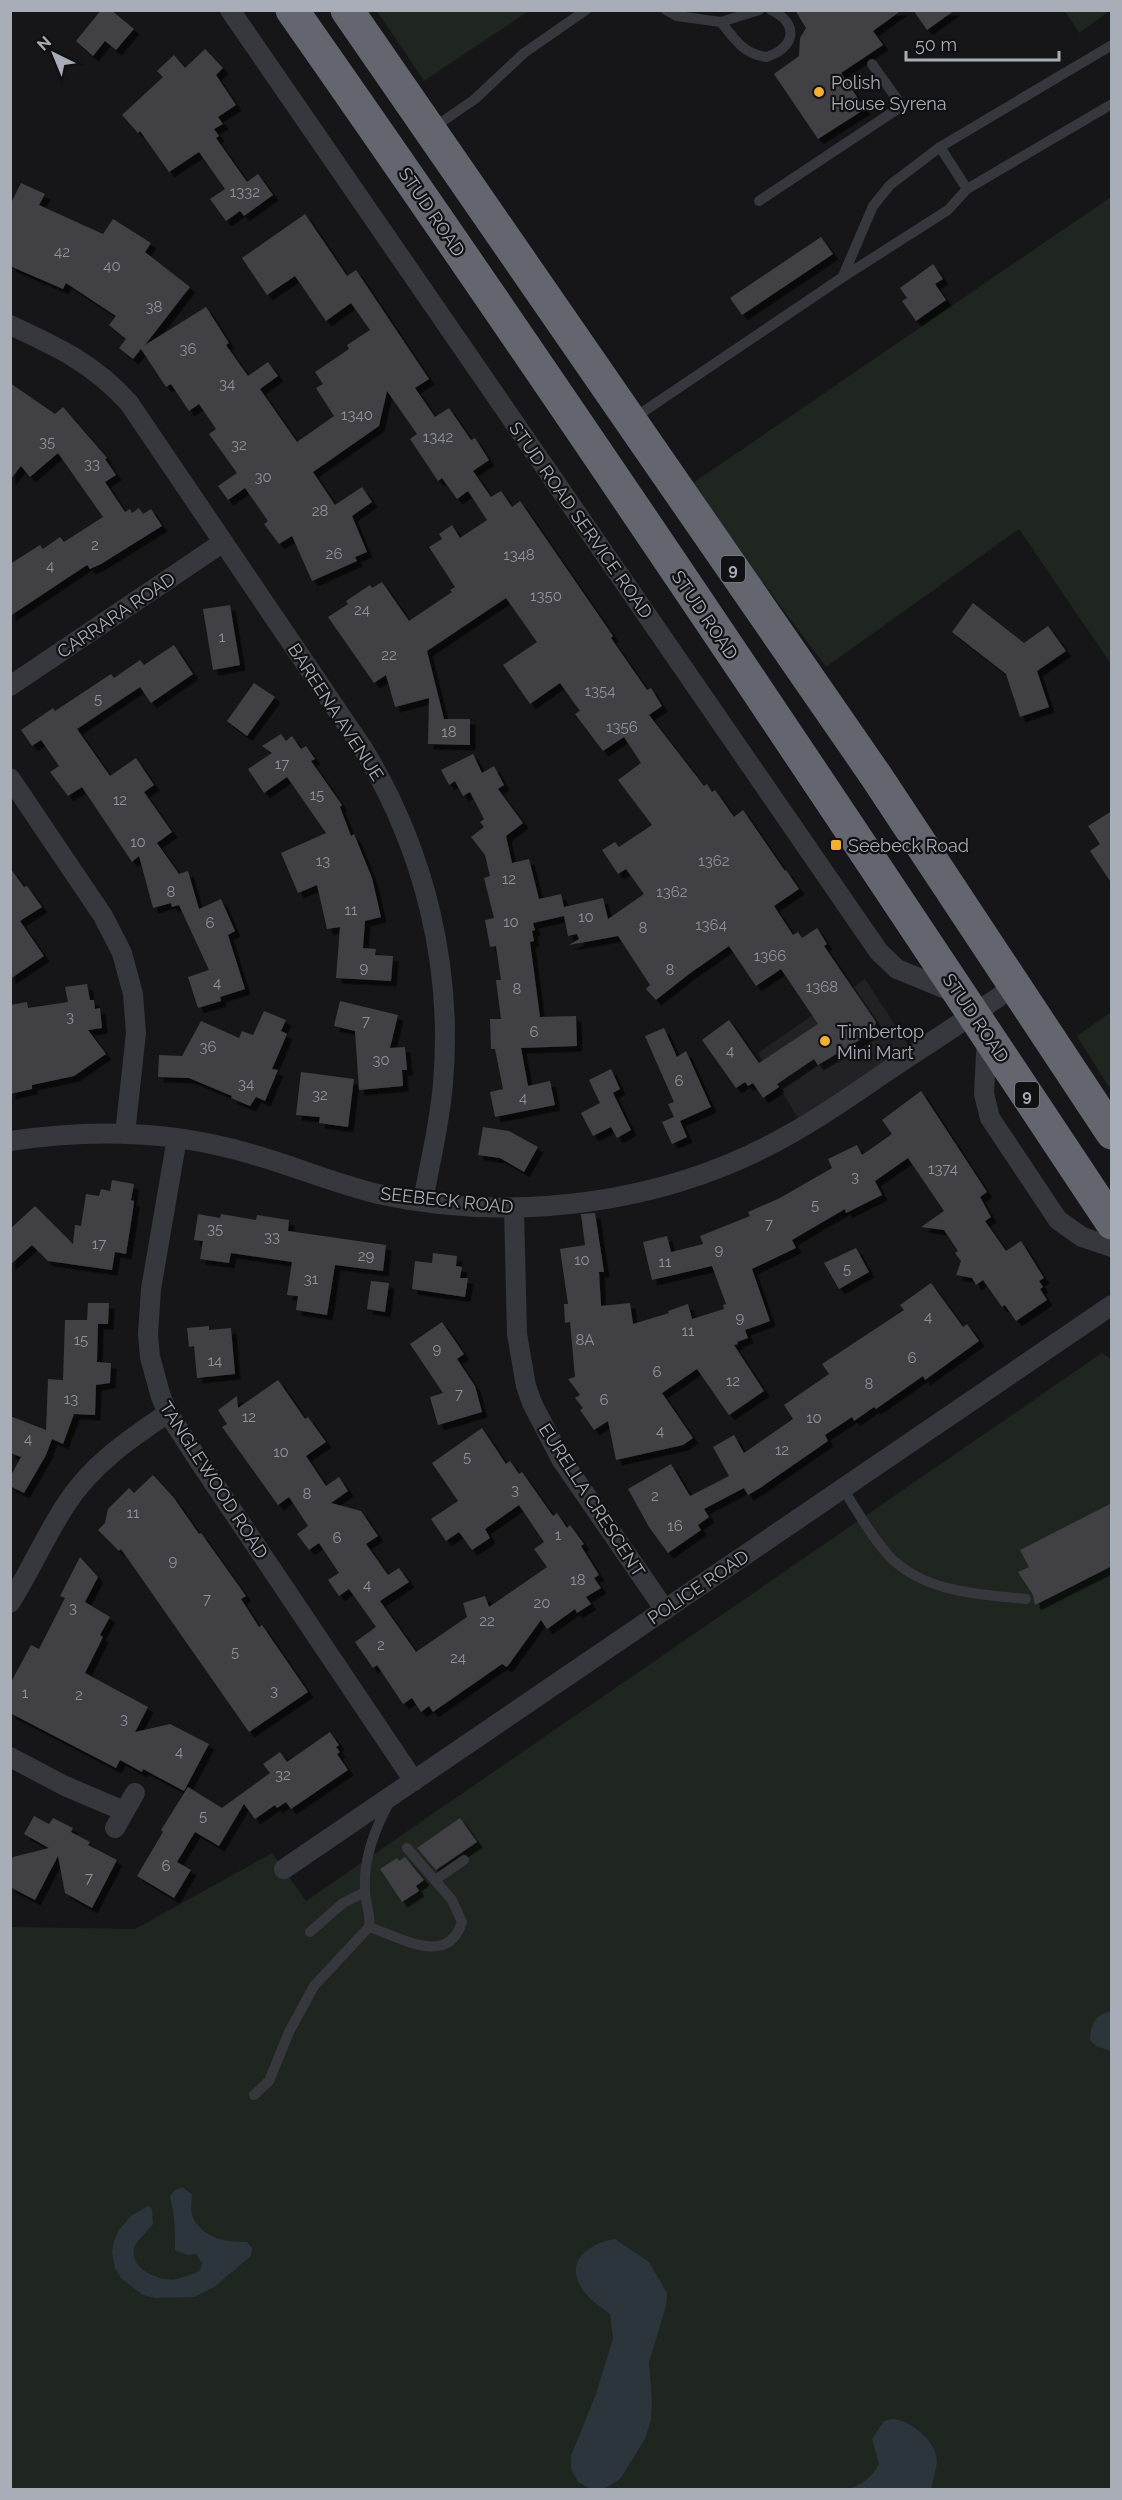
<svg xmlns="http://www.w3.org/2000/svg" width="1122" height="2500" viewBox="0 0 1122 2500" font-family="Raleway,sans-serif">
  <defs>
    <filter id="shadow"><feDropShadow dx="5.5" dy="5.5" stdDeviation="0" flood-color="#0009"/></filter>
  </defs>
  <rect width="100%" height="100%" fill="#161618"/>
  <path fill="#222225" d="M865 979 914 1054 803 1126 758 1053Z"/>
  <g fill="#1e261f">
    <path d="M1111 10 1079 33 1065 11V10Z"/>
    <path d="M377 11H529L424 81Z"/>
    <path d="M1111 197V664L1019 529 826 667 690 485Z"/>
    <path d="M1111 1012V1090L1077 1036Z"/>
    <path d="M1102 1353 1111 1359V2489L11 2490V1927L135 1929 272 1853 306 1901Z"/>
  </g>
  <g fill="#2c353c">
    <path d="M1111 2011H1112L1111 2051 1096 2046 1090 2040C1090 2024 1096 2014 1111 2011Z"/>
    <path d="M182 2187 192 2194C192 2201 190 2211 193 2218 204 2239 227 2242 247 2242L252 2248 251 2256 214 2287 194 2297 155 2298 143 2295 121 2278 115 2268 112 2252 114 2241 119 2230 131 2216 148 2206 152 2209 153 2224C148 2231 139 2238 135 2246 126 2268 161 2283 177 2279 185 2277 193 2274 200 2271L202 2263 196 2254 188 2255 175 2250C175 2230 175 2217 170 2196L175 2190Z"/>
    <path d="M615 2239 649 2262 667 2293 666 2306 649 2362 652 2400 651 2420 645 2439 620 2479 604 2489H591L578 2482 571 2468V2456L596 2394 613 2338 610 2314C603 2308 594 2303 588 2296 561 2266 583 2245 615 2239Z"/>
    <path d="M892 2419C910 2419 937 2442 937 2461 936 2470 933 2481 931 2489H848C862 2485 872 2477 879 2464L872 2439 884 2421Z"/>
  </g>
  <g fill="#404145" filter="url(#shadow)">
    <path d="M101 10H111L134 29 116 50 105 41 93 56 76 41Z"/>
    <path d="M795 10H902L873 31 883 45 841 73 865 109 818 139 774 74 799 56 800 38 806 28Z"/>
    <path d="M913 10H955L927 30Z"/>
    <path d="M205 49 223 68 216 75 236 105 218 117 223 124 214 129 219 136 216 138 247 182 258 174 273 195 244 216 240 211 226 221 210 199 225 189 199 152 169 172 140 131 138 133 122 115 163 77 157 71 174 55 185 68Z"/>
    <path d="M21 183 45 194 39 205 103 234 113 219 151 243 145 252 190 287 145 345 206 307 229 343 226 345 248 376 268 362 278 376 260 389 297 442 334 416 316 388 323 384 315 372 349 349 347 345 370 330 351 303 326 321 295 276 267 295 242 258 305 214 347 276 356 270 429 379 415 388 435 417 449 408 471 440 475 438 489 460 473 471 491 497 501 491 512 507 520 501 613 636 611 638 647 690 651 688 662 706 649 715 704 786 707 784 712 792 715 790 734 817 743 810 785 871 786 870 799 889 774 906 793 935 798 932 802 938 817 928 827 944 824 946 876 1022 873 1032 818 1065 814 1059 777 1084 779 1087 763 1098 753 1083 748 1086 745 1082 736 1088 702 1040 729 1020 759 1063 818 1024 781 969 756 986 729 946 689 974 656 1000 646 989 650 985 618 936 569 945 579 939 577 934 568 936 564 916 533 923 535 930 532 931 534 941 530 942 540 1017 576 1016 577 1046 521 1048 528 1086 550 1081 555 1105 495 1117 490 1092 503 1089 495 1049H491L490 1019H501L496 980H501L496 946 490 947 485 920 494 918 484 878 490 876 485 855 471 837 484 827 480 822 484 819 470 792 463 796 455 781 449 785 441 770 473 754 482 773 494 766 504 785 498 789 523 823 506 836 512 863 529 859 539 899 561 894 564 907 603 898 608 919 644 894 626 869 618 874 602 850 615 842 619 847 652 825 618 780 641 763 624 737 603 751 575 714 580 711 560 683 530 704 503 665 537 642 506 598 427 651 444 719H470V745L428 744 429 698 395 707 386 675 374 683 328 617 348 604 346 601 370 585 372 588 382 582 409 621 452 592 450 590 455 587 429 547 442 539 439 534 452 525 460 538 487 520 468 491 457 499 442 478 438 481 410 439 417 434 387 391 379 426 313 472 335 505 362 487 372 502 352 516 367 552 355 557 357 561 312 581 292 536 279 544 264 524 268 521 245 488 228 500 218 486 237 473 209 434 216 429 199 404 189 411 171 384 166 387 141 349 133 359 119 348 126 339 109 325 116 316 66 283 63 289 10 266V205Z"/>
    <path d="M821 237 833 254 742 315 730 298Z"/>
    <path d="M933 264 943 279 935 284 946 300 916 321 902 301 907 298 900 288Z"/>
    <path d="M10 383 55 414 63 407 107 458 105 459 116 475 105 482 125 512 130 509 132 513 139 508 143 514 151 509 162 526 101 564 90 569 87 565 10 616V564L40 545 43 549 60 537 64 542 103 517 58 453 30 477 21 466 10 480Z"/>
    <path d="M973 603 1024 643 1048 626 1066 651 1037 671 1049 707 1020 717 1006 674 952 632Z"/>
    <path d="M230 605 240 665 213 670 203 609Z"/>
    <path d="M174 645 193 674 151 703 140 687 77 729 110 776 136 758 154 785 144 792 172 832 157 843 179 874 188 871 199 909 221 899 235 931 228 935 245 989 220 997 221 1001 198 1008 188 977 209 970 179 905 172 907 171 903 153 908 139 856 132 862 82 787 68 796 50 772 59 766 41 740 32 746 21 730 53 708 55 711 111 674 114 678 140 660 144 665Z"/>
    <path d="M254 683 275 697 247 736 227 721Z"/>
    <path d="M281 734 286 741 292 736 301 749 306 746 315 759 311 761 342 805 340 807 351 836 354 834 372 878 381 917 365 921 363 948 376 949 375 955 393 956 391 981 336 978 340 927 327 929 317 885 298 893 281 853 326 833 287 777 264 793 248 769 272 753 262 746Z"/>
    <path d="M1112 811V884L1090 851 1100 844 1088 826Z"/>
    <path d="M10 868 24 887 27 886 42 907 20 921 44 956 10 979Z"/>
    <path d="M87 984 90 1000H94L95 1009 100 1008 102 1028 88 1030 106 1054 74 1076 32 1085V1089L10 1094V1005L27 1002 28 1008 68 1002 65 987Z"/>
    <path d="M340 1001 398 1015 390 1048 405 1047 407 1070H402L403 1086 359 1090 355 1031 334 1026Z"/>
    <path d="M264 1011 286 1020 281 1031 287 1034 272 1069 278 1070 265 1101 256 1097 250 1106 231 1098 232 1096 189 1078 158 1077 159 1055 182 1056 201 1021 239 1038 242 1031 253 1035Z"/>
    <path d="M664 1028 677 1057 686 1051 711 1107 680 1121 687 1137 672 1144 662 1122 674 1117 668 1104 674 1102 645 1036Z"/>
    <path d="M611 1069 620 1089 613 1093 631 1130 617 1138 611 1127 593 1136 581 1113 600 1103 589 1080Z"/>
    <path d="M301 1072 354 1079 348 1127 319 1123 320 1117 296 1115Z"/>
    <path d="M921 1091 987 1192 980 1197 991 1217 985 1221 1006 1251 1021 1241 1044 1278 1039 1281 1043 1287 1040 1289 1047 1300 1016 1321 1005 1305 1002 1307 983 1280 976 1285 972 1278 956 1275 961 1261 955 1253 958 1251 944 1230 921 1227 944 1211 908 1158 875 1181 882 1195 846 1213 845 1209 792 1240 796 1248 752 1269 770 1321 745 1330 748 1338 737 1342 738 1344 734 1345 764 1391 729 1415 697 1369 662 1393 693 1438 683 1445 616 1460 608 1421 594 1430 580 1410 583 1408 575 1398 580 1395 568 1379 575 1377 570 1322 565 1323 564 1304H568L560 1249 585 1245 581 1214 595 1213 604 1272H599L601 1306 630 1303 633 1324 669 1313 668 1311 688 1304 692 1319 724 1309 723 1305 726 1304 712 1266 652 1280 643 1242 667 1236 671 1252 703 1244 700 1236 750 1216 748 1212 780 1198 832 1168 828 1159 857 1145 862 1155 892 1134 882 1120Z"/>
    <path d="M483 1127 509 1131 538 1147 524 1172 500 1158 478 1155Z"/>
    <path d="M112 1180 134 1184 131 1200 134 1201 133 1210 126 1254 115 1252 112 1270 48 1261 32 1245 10 1265V1229L35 1206 73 1244 75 1225 81 1226 86 1194 99 1196 101 1189 110 1191Z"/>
    <path d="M198 1214 220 1218 221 1214 256 1220 257 1215 289 1220 288 1231 386 1245 383 1271 335 1265 327 1315 296 1310 298 1296 287 1295 292 1262 231 1253 229 1263 200 1259 203 1241 194 1240Z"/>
    <path d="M856 1248 869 1272 839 1289 824 1263Z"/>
    <path d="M433 1253 457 1256 456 1266 462 1267 460 1278H468L465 1297 412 1289 415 1261 432 1263Z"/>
    <path d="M371 1281 389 1283 385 1312 367 1309Z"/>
    <path d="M931 1283 963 1327 967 1324 979 1341 925 1380 923 1376 876 1409 874 1407 854 1421 852 1417 825 1435 828 1441 760 1488 748 1495 744 1488 704 1509 709 1517 698 1525 701 1530 668 1553 649 1527 628 1489 671 1464 690 1496 729 1476 713 1447 734 1435 744 1453 793 1419 784 1405 829 1374 822 1364 904 1310 900 1305Z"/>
    <path d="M88 1303H109L108 1324H98L97 1362 111 1363 110 1383 96 1385 95 1415 74 1414 63 1444 52 1439 46 1455 24 1493 10 1486V1477L21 1457 10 1453V1416L46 1430 48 1379 63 1380 65 1320H87Z"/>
    <path d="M442 1322 464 1354 457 1359 475 1386 482 1412 438 1425 430 1397 443 1393 410 1344Z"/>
    <path d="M209 1326V1330L231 1328 235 1374 197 1378 194 1346 189 1347 187 1328Z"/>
    <path d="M278 1380 305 1419 308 1417 326 1442 306 1456 326 1486 339 1477 348 1491 331 1503 361 1511 378 1536 366 1544 388 1575 399 1568 409 1582 380 1601 416 1652 467 1617 463 1603 485 1596 489 1607 547 1567 534 1549 544 1542 519 1505 485 1529 490 1538 472 1550 459 1532 446 1541 431 1519 458 1501 432 1463 482 1428 506 1464 510 1461 519 1474 522 1472 553 1516 557 1513 567 1528 570 1525 584 1544 581 1546 599 1575 594 1578 601 1588 586 1597 591 1604 577 1613 575 1609 547 1629 541 1620 507 1667 502 1664 433 1712 429 1706 421 1712 412 1698 403 1704 377 1665 373 1668 355 1642 376 1627 349 1589 339 1596 328 1580 339 1573 319 1543 309 1550 297 1534 308 1526 289 1497 278 1505 222 1427 227 1424 218 1410 237 1396 238 1408Z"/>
    <path d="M153 1475 174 1498 199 1534 201 1533 246 1596 241 1599 259 1627 262 1625 308 1692 249 1732 121 1549 119 1551 98 1530 105 1523 108 1509 129 1488 134 1493Z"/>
    <path d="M1112 1503V1566L1035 1605 1033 1595 1018 1572 1029 1567 1020 1550Z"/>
    <path d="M80 1557 98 1577 85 1602 110 1617 100 1635 103 1637 85 1673 148 1707 135 1732 170 1724 209 1744 184 1791 143 1769 142 1772 120 1760 116 1768 10 1713V1684L31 1645 39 1649 65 1598 60 1596Z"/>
    <path d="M330 1732 339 1745 336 1747 340 1752 337 1754 348 1770 291 1809 286 1802 277 1808 275 1805 255 1819 244 1804 219 1846 195 1832 177 1862 191 1870 174 1898 137 1876 163 1832 161 1830 188 1787 222 1808 270 1773 263 1764 280 1752 287 1762Z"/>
    <path d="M34 1816 49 1824 53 1818 73 1828 71 1832 90 1842 88 1845 117 1860 92 1908 65 1893 58 1856 35 1900 10 1887V1862L13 1857 49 1848 24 1834Z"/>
    <path d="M460 1818 477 1842 436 1870 417 1848Z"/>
    <path d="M405 1857 424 1880 416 1886 419 1891 402 1902 380 1869 397 1858 399 1861Z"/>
  </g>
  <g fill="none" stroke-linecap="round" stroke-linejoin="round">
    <g stroke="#37383d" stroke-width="10">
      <path d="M666 10 677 16 721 22 759 10"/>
      <path d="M721 22C734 39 744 54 766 57 795 48 800 24 771 10"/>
      <path d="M433 128 475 99 524 53 586 10"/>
      <path d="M940 147 967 189"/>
      <path d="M759 201 902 106 872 64"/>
      <path d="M843 276 873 206 890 185 940 147 1112 45"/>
      <path d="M634 418 843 277 948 210 967 189 1112 104"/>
      <path d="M843 1489C858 1512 872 1538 891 1558 927 1593 979 1594 1026 1599"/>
      <path d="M435 1880 464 1860"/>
      <path d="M369 1927C400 1937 448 1968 462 1922L452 1900 407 1848"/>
      <path d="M310 1932 343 1903 365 1892"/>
      <path d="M254 2095 269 2081 289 2032 314 1986 369 1927C371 1914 365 1903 365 1890 363 1858 375 1828 390 1801"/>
    </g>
    <g stroke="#37383d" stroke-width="20">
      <path d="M230 10 879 952 897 969 958 994"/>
      <path d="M10 325C58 347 94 364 129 403L362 747C424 848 453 965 443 1083 440 1123 430 1162 423 1201"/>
      <path d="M10 686 222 543"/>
      <path d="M10 778 103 916 122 953 133 994 136 1033 125 1134"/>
      <path d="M987 1035 984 1094 990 1118 1058 1220 1082 1237 1112 1247"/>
      <path d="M177 1138 151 1289 148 1334 150 1357 161 1397 168 1413 199 1461 414 1781"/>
      <path d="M10 1141C83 1130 158 1130 229 1148 280 1160 328 1182 378 1194 515 1224 668 1204 790 1134 821 1117 851 1096 880 1076 925 1046 970 1017 1015 986"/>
      <path d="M514 1208 517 1334 526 1386 532 1403 561 1459 665 1610"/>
      <path d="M10 1603C30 1571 45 1537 65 1506 90 1466 129 1439 168 1413"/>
      <path d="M10 1757 65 1786 124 1811"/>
      <path d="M115 1828 135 1793"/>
      <path d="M284 1869 1112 1305"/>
    </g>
    <g stroke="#63666e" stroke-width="33">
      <path d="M292 10C572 410 842 816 1112 1223"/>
      <path d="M347 10 876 776 1112 1133"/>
    </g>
  </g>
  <g fill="#f2b134" stroke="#111113" stroke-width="2">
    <circle cx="819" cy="92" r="6"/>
    <rect x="830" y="839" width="12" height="12" rx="3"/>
    <circle cx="825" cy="1041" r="6"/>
  </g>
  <g text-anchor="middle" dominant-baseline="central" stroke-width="4.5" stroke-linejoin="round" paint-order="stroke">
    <g font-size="15" fill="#8e929b">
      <text x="245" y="192">1332</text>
      <text x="62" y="252">42</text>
      <text x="112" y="266">40</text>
      <text x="154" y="307">38</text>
      <text x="188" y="349">36</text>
      <text x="227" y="384">34</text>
      <text x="357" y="415">1340</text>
      <text x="438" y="437">1342</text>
      <text x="47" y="442">35</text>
      <text x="239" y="445">32</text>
      <text x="92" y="464">33</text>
      <text x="263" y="477">30</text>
      <text x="320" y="511">28</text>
      <text x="95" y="545">2</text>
      <text x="334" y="554">26</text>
      <text x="519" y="555">1348</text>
      <text x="50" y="566">4</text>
      <text x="546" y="596">1350</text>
      <text x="362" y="610">24</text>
      <text x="222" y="637">1</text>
      <text x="389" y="655">22</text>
      <text x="600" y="691">1354</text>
      <text x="98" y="699">5</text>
      <text x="622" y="727">1356</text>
      <text x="449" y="732">18</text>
      <text x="282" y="764">17</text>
      <text x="317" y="795">15</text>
      <text x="120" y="800">12</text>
      <text x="138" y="842">10</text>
      <text x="323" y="861">13</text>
      <text x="714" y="861">1362</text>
      <text x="509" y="879">12</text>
      <text x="171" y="892">8</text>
      <text x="672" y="892">1362</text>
      <text x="351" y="910">11</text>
      <text x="586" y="917">10</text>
      <text x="511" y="922">10</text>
      <text x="210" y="923">6</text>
      <text x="711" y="925">1364</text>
      <text x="643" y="928">8</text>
      <text x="770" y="956">1366</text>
      <text x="364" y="968">9</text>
      <text x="670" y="970">8</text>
      <text x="217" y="983">4</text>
      <text x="822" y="987">1368</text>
      <text x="517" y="989">8</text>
      <text x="70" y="1017">3</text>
      <text x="366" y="1021">7</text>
      <text x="534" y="1032">6</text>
      <text x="208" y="1047">36</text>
      <text x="730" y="1051">4</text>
      <text x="381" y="1060">30</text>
      <text x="679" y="1081">6</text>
      <text x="246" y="1084">34</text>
      <text x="320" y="1095">32</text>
      <text x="523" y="1098">4</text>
      <text x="943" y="1169">1374</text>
      <text x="855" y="1177">3</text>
      <text x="815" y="1205">5</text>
      <text x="769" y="1224">7</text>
      <text x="215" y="1229">35</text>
      <text x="272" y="1237">33</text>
      <text x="99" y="1244">17</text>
      <text x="719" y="1250">9</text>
      <text x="366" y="1256">29</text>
      <text x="582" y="1260">10</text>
      <text x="665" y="1262">11</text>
      <text x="847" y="1269">5</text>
      <text x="311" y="1279">31</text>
      <text x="928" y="1317">4</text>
      <text x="740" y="1318">9</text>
      <text x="688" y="1331">11</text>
      <text x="81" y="1340">15</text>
      <text x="585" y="1340">8A</text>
      <text x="437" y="1349">9</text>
      <text x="912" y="1358">6</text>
      <text x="215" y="1361">14</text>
      <text x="657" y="1372">6</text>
      <text x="733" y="1381">12</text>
      <text x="869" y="1384">8</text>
      <text x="459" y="1394">7</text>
      <text x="71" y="1399">13</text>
      <text x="604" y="1400">6</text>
      <text x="249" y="1417">12</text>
      <text x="814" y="1418">10</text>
      <text x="660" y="1431">4</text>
      <text x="28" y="1439">4</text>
      <text x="782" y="1450">12</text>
      <text x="281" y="1452">10</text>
      <text x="467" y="1457">5</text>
      <text x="515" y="1490">3</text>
      <text x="307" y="1494">8</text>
      <text x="655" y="1496">2</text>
      <text x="133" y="1513">11</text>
      <text x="675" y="1526">16</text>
      <text x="558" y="1535">1</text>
      <text x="337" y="1538">6</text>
      <text x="173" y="1561">9</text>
      <text x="578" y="1580">18</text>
      <text x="367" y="1585">4</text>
      <text x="207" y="1599">7</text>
      <text x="542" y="1603">20</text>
      <text x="73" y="1608">3</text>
      <text x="487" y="1621">22</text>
      <text x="381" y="1645">2</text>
      <text x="235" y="1652">5</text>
      <text x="458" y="1658">24</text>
      <text x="274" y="1691">3</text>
      <text x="25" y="1693">1</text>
      <text x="79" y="1695">2</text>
      <text x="124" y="1719">3</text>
      <text x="179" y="1752">4</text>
      <text x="283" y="1775">32</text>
      <text x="203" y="1816">5</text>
      <text x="166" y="1866">6</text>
      <text x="89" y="1878">7</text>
    </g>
    <g fill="#111113" stroke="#7b7e86" stroke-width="1.5">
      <rect x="721" y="556" width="24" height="26" rx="4.5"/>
      <rect x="1015" y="1082" width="24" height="26" rx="4.5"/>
    </g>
    <g font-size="16" font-weight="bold" fill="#a8adb8">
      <text x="733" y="569">9</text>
      <text x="1027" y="1095">9</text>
    </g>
    <g font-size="18" fill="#a8adb8" stroke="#111113" text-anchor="start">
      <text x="831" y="82">Polish<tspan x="831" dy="21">House Syrena</tspan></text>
      <text x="848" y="845">Seebeck Road</text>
      <text x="837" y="1031">Timbertop<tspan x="837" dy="21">Mini Mart</tspan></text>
    </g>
    <g font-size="18" fill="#a8adb8" stroke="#111113">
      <text transform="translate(432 212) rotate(56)">STUD ROAD</text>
      <text transform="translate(581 520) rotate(55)">STUD ROAD SERVICE ROAD</text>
      <text transform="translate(116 615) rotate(-34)">CARRARA ROAD</text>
      <text transform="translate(705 615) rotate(56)">STUD ROAD</text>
      <text transform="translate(336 712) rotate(57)">BAREENA AVENUE</text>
      <text transform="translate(976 1018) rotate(56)">STUD ROAD</text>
      <text transform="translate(447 1200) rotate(6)">SEEBECK ROAD</text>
      <text transform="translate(214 1480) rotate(57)">TANGLEWOOD ROAD</text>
      <text transform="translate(592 1500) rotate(57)">EURELLA CRESCENT</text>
      <text transform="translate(698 1587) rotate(-34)">POLICE ROAD</text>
    </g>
  </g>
  <rect width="1122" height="2500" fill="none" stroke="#a8adb8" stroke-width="24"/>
  <g transform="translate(54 54) rotate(317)" stroke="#111113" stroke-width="4.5" paint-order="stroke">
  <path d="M0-4.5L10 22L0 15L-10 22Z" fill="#a8adb8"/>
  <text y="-9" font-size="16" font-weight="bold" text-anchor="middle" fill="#a8adb8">N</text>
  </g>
  <path d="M906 51v9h153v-9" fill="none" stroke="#a8adb8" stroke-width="3"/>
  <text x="915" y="51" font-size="18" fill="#a8adb8" stroke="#111113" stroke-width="4.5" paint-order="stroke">50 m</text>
</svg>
